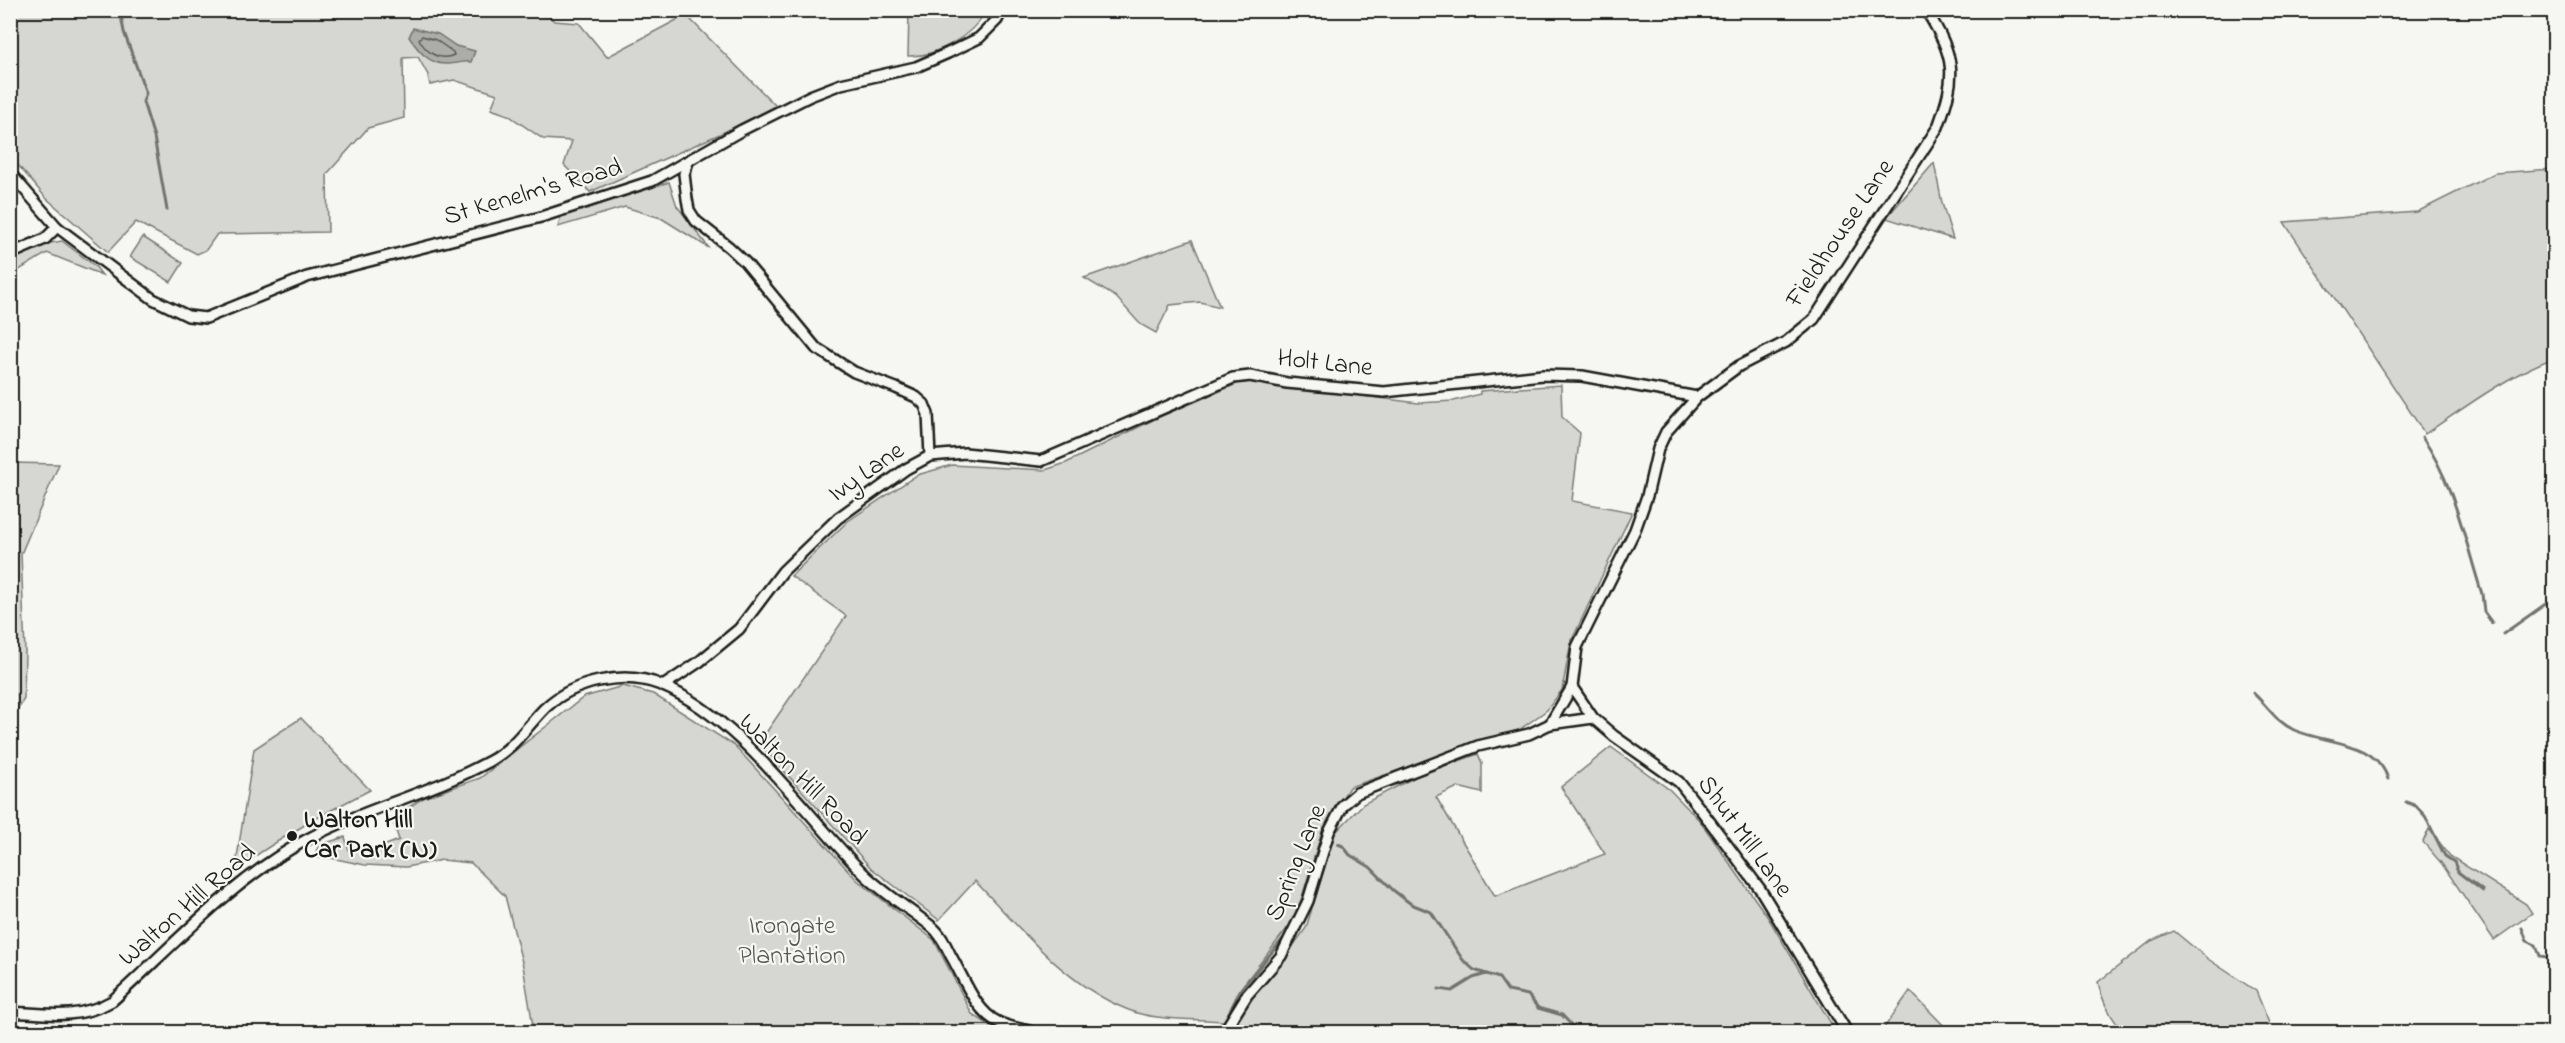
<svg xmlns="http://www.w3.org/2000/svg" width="2565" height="1043" viewBox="0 0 2565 1043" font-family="'Indie Flower',sans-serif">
  <rect width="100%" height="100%" fill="#f6f6f2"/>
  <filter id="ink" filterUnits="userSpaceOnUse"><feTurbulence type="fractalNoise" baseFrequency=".0167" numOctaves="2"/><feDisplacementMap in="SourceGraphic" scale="12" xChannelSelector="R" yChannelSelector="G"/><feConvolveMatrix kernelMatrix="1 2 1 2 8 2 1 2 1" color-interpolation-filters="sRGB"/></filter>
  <g filter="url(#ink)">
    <g fill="#d6d6d2" stroke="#797977" stroke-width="1.5">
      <path d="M10 11H544L554 21 579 23 607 57 686 15 776 106 722 133 590 192 564 165 572 141 543 139 508 115 491 109 497 94 454 80 430 85 428 75 418 57 403 58 404 118 368 128 327 174 328 232 217 234 206 250 197 254 136 222 108 252 46 198 11 157Z"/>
      <path d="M909 11V10L986 11C972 36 937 57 908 56Z"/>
      <path d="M1934 163 1942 203 1953 239 1886 218Z"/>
      <path d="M2554 169V358C2508 375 2467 406 2425 434L2284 222 2417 212 2495 173Z"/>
      <path d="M669 182 677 206 709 248 661 218 625 207 558 227 561 216Z"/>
      <path d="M143 237 183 263 171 282 130 257Z"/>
      <path d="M1192 240 1220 307 1200 302 1170 305 1156 333 1140 324 1116 297 1084 278Z"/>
      <path d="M62 241 95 266 102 275 47 253 11 275V259L45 244Z"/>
      <path d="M1253 382 1418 403 1454 401 1480 394V391L1561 385 1562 417 1580 433 1572 501 1632 512 1571 642 1562 690 1547 710 1519 730 1349 787 1322 831 1296 917 1240 989 1224 1021C1199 1019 1159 1020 1137 1013 1070 991 1022 930 975 881L939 920 871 868 759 743 846 616 791 576 848 521 917 475 952 465 1045 470 1066 463 1157 418 1239 383Z"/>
      <path d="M11 463 59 464 21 554 25 651 24 699 11 720Z"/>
      <path d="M623 686 653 694 735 746 857 880 934 940 972 1014 1000 1032H534L523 966 505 896 471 863 442 860 406 867 365 865 331 858H313L319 845 345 837 349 851 373 850 399 840 392 818 423 798 480 778 584 697Z"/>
      <path d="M301 718 370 790C322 814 278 839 235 870L254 749Z"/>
      <path d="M1611 747 1670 790 1700 821 1769 919 1836 1032H1231L1249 1001 1270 978 1306 928 1335 833 1363 804 1417 776 1478 754 1482 763V793L1458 787 1436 797 1495 896 1605 854 1561 787Z"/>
      <path d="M2429 829 2450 856 2526 904 2532 913 2494 940 2442 864 2423 842Z"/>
      <path d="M2174 931 2208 959 2256 991 2269 1023 2264 1032H2124C2110 1017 2102 1002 2098 982L2151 941Z"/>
      <path d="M1910 991 1950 1032H1881Z"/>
    </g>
    <path fill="#acaca9" stroke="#727271" stroke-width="1.5" d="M413 28 438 34 456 46 475 51 471 62C462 61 455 64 447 64 429 65 418 50 409 37Z"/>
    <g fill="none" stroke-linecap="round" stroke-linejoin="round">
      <path stroke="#565654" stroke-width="1.5" d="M422 36 436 40 453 52 454 55C439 62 426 52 419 39Z"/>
      <g stroke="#727271" stroke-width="3">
        <path d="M120 10 124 32 146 93 143 102 154 137 167 210"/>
        <path d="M2422 437C2454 483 2465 541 2482 594L2484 612 2492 623"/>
        <path d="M2503 634 2554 598"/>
        <path d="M2253 693C2267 705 2276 722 2294 730 2326 744 2376 740 2388 779"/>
        <path d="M2406 802 2416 806 2425 816 2445 856 2454 862 2458 872 2483 891"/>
        <path d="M1338 844 1343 846 1350 855 1370 867 1393 890 1411 904 1431 912 1463 960 1474 970 1499 978 1508 991 1528 995 1538 1008 1562 1015 1578 1032"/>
        <path d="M2522 928 2527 941 2536 945 2540 956 2547 957 2554 966"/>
        <path d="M1439 989 1452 991 1473 978 1486 974"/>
        <path d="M1225 1021 1242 988 1287 934 1302 900"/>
      </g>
      <g stroke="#1c1c1c" stroke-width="14">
        <g id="minor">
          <path d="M688 162 684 174 687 199 689 210 696 221 729 247 745 262 816 348 854 372 896 388 916 397 924 404 928 414 930 456"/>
          <path d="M10 173 57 227"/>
          <path d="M10 254 45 239 57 227 153 299 188 316 206 318 307 277 541 217 652 181 742 130 810 96 841 84 916 67 948 53 979 38 997 20 1002 10"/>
          <path d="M663 686 699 662 739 629 783 571 838 518 906 469 930 456 965 453 1041 461 1233 378 1250 376 1287 383 1384 392 1542 375 1582 376 1697 397"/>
          <path d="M1550 724 1593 718"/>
          <path d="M10 1012C48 1014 78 1020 112 1001 174 945 232 880 306 840 365 808 431 793 490 761 514 748 527 726 545 708 574 681 624 670 661 685 740 718 804 813 863 873 883 893 910 909 932 927 941 934 946 946 951 956 964 978 975 1011 998 1022 1009 1027 1021 1029 1032 1032"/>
          <path d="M1224 1032 1247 995 1281 956 1308 901 1329 832 1343 805 1357 793 1478 746 1529 734 1550 724 1572 687"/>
          <path d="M1847 1032 1760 889 1704 814 1679 782 1614 736 1593 718 1572 687 1577 647 1635 530 1647 496 1658 449 1666 432 1697 397 1739 366 1786 342 1814 319 1938 127C1957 75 1956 58 1926 10"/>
        </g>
      </g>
      <use href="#minor" stroke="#f6f6f2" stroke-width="9"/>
    </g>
  </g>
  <circle fill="#1c1c1c" stroke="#f6f6f2" stroke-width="2" cx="292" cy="836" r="6"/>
  <g text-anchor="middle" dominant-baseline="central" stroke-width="4.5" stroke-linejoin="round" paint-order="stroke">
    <g font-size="26" fill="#1c1c1c" stroke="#f6f6f2">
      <text transform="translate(533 193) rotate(-16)">St Kenelm's Road</text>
      <text transform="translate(1841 234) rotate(-56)">Fieldhouse Lane</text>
      <text transform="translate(1325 364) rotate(6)">Holt Lane</text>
      <text transform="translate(867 473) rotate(-35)">Ivy Lane</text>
      <text transform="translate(802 780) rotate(46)">Walton Hill Road</text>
      <text transform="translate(1744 837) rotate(54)">Shut Mill Lane</text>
      <text transform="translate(1297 863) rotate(-68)">Spring Lane</text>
      <text transform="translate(188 906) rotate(-41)">Walton Hill Road</text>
    </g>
    <g font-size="26" font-weight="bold" fill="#1c1c1c" stroke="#f6f6f2" text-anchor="start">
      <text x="304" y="821">Walton Hill<tspan x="304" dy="30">Car Park (N)</tspan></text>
    </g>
    <g font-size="26" fill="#545453" stroke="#f6f6f2">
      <text x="792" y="927">Irongate<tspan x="792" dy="30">Plantation</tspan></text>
    </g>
  </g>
  <rect width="2565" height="1043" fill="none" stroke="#f6f6f2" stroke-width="36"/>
  <rect x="18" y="18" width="2529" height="1007" fill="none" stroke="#1c1c1c" stroke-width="2" filter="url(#ink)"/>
</svg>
